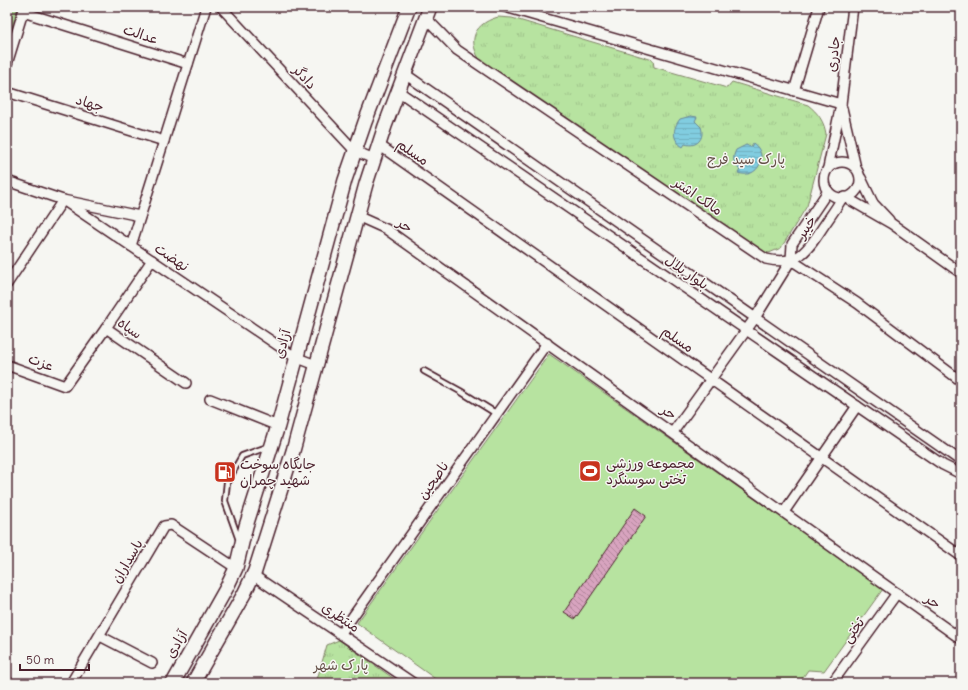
<svg xmlns="http://www.w3.org/2000/svg" width="968" height="690" viewBox="0 0 968 690" font-family="Delius,'Playpen Sans Arabic',sans-serif">
  <defs>
    <pattern id="grass-tufts" width="24" height="20" patternUnits="userSpaceOnUse"><rect width="24" height="20" fill="#b7e3a0"/><path d="M3 7l-1-3M5 7V3M7 7l1-3M15 17l-1-3M17 17v-4M19 17l1-3" fill="none" stroke="#9fc28a"/></pattern>
    <pattern id="water-rules" width="6" height="5" patternUnits="userSpaceOnUse"><rect width="6" height="5" fill="#81cde0"/><path d="M0 2.5h6" fill="none" stroke="#71b0c0"/></pattern>
    <pattern id="building-back-hatch" width="6" height="6" patternUnits="userSpaceOnUse"><rect width="6" height="6" fill="#d8a4bf"/><path d="M-1 5l2 2M0 0l6 6M5-1l2 2" fill="none" stroke="#b1859b"/></pattern>
  </defs>
  <rect width="100%" height="100%" fill="#f6f6f2"/>
  <filter id="ink" filterUnits="userSpaceOnUse"><feTurbulence type="fractalNoise" baseFrequency=".025" numOctaves="2"/><feDisplacementMap in="SourceGraphic" scale="8" xChannelSelector="R" yChannelSelector="G"/><feConvolveMatrix kernelMatrix="1 2 1 2 8 2 1 2 1" color-interpolation-filters="sRGB"/></filter>
  <g filter="url(#ink)">
    <g fill="url(#grass-tufts)" stroke="#808166">
      <path d="M7 7H18L7 44Z"/>
      <path d="M498 17 512 18 653 60 654 67 727 88 732 82 808 105C818 113 824 121 826 134L807 206 781 248 769 253 758 251 613 154 614 150 485 67C467 45 470 25 498 17Z"/>
      <path d="M339 640 400 683H316L327 645Z"/>
    </g>
    <path fill="#b7e3a0" stroke="#808166" d="M549 354 883 589 824 671 808 670 799 683H441L357 623Z"/>
    <g fill="url(#water-rules)" stroke="#6b8798">
      <path d="M691 116 697 117 695 121 701 127C705 138 697 148 685 144L683 147C672 140 672 129 680 119Z"/>
      <path d="M753 143C770 155 758 180 738 173L740 170C733 164 732 158 736 150L746 145 751 147Z"/>
    </g>
    <path fill="url(#building-back-hatch)" stroke="#4a1f2b" d="M635 508 646 516 575 619 564 612Z"/>
    <g fill="none" stroke-linecap="round" stroke-linejoin="round">
      <g stroke="#4a1f2b" stroke-width="8">
        <g id="service">
          <path d="M424 371 460 391 497 414"/>
          <path d="M239 540 225 501 227 482 242 456 270 446"/>
        </g>
      </g>
      <g stroke="#4a1f2b" stroke-width="12">
        <g id="minor">
          <path d="M221 7 355 151 374 159"/>
          <path d="M505 7 841 104"/>
          <path d="M426 18 457 50 766 259C796 266 806 253 821 230 828 219 836 209 842 198"/>
          <path d="M7 64 23 12 188 64"/>
          <path d="M405 74 961 461"/>
          <path d="M398 91 943 465 957 472H961"/>
          <path d="M794 91 819 7"/>
          <path d="M7 92 164 141"/>
          <path d="M842 108 856 168"/>
          <path d="M379 145 961 556"/>
          <circle cx="842" cy="180" r="18"/>
          <path d="M828 168 841 104 853 7"/>
          <path d="M861 178 873 203 889 220"/>
          <path d="M7 181 63 200 295 357 316 365"/>
          <path d="M845 197 892 224 961 273"/>
          <path d="M357 216 386 229 961 639"/>
          <path d="M131 246 206 7"/>
          <path d="M152 260 106 328 186 383"/>
          <path d="M791 260 857 303 961 381"/>
          <path d="M7 284 63 200 140 216"/>
          <path d="M7 365 65 386 106 328"/>
          <path d="M210 399 278 426"/>
          <path d="M673 432 755 318 791 260 792 244 828 191"/>
          <path d="M784 512 857 406"/>
          <path d="M253 575 413 683"/>
          <path d="M341 633 547 343"/>
          <path d="M100 636 152 663"/>
          <path d="M71 683 164 526 171 525 236 568"/>
          <path d="M832 683 897 593"/>
        </g>
      </g>
      <g stroke="#4a1f2b" stroke-width="16">
        <g id="secondary">
          <path d="M173 683 227 587 236 568 246 526 278 426 345 180 365 122 409 7"/>
          <path d="M193 683 244 594 255 571 293 451 366 184 385 126 430 7"/>
        </g>
      </g>
      <use href="#service" stroke="#f6f6f2" stroke-width="4.5"/>
      <use href="#minor" stroke="#f6f6f2" stroke-width="9"/>
      <use href="#secondary" stroke="#f6f6f2" stroke-width="13"/>
    </g>
  </g>
  <defs>
    <g id="stadium-square" transform="scale(1.15)"><rect x="-9" y="-9" width="18" height="18" rx="4" fill="#c8321e" stroke="#f6f6f2"/><path d="M0-5a6.5 5 0 1 0 0 10a6.5 5 0 1 0 0-10ZM-3.5-1.8h7v3.6h-7Z" fill="#fff"/></g>
    <g id="fuel-square" transform="scale(1.15)"><rect x="-9" y="-9" width="18" height="18" rx="4" fill="#c8321e" stroke="#f6f6f2"/><path d="M-5.5-6h7V0h2V4h1.3V-2.5L3-4.5l.8-.8L6-3V5H2.5V1h-1V6h-7ZM-4.2-4.7v3.2H.2V-4.7Z" fill="#fff"/></g>
  </defs>
  <g fill-rule="evenodd">
    <use href="#stadium-square" x="590" y="471"/>
    <use href="#fuel-square" x="225" y="472"/>
  </g>
  <g text-anchor="middle" dominant-baseline="central" stroke-width="3" stroke-linejoin="round" paint-order="stroke">
    <g font-size="14" fill="#4a1f2b" stroke="#f6f6f2">
      <text transform="translate(141 34) rotate(18)">عدالت</text>
      <text transform="translate(833 54) rotate(-83)">جادری</text>
      <text transform="translate(305 77) rotate(47)">دادگر</text>
      <text transform="translate(90 103) rotate(17)">جهاد</text>
      <text transform="translate(413 152) rotate(35)">مسلم</text>
      <text transform="translate(698 196) rotate(34)">مالک اشتر</text>
      <text transform="translate(405 225) rotate(35)">حر</text>
      <text transform="translate(806 227) rotate(-56)">خیبر</text>
      <text transform="translate(172 257) rotate(34)">نهضت</text>
      <text transform="translate(687 272) rotate(35)">بلوار بلال</text>
      <text transform="translate(130 328) rotate(35)">سپاه</text>
      <text transform="translate(678 339) rotate(35)">مسلم</text>
      <text transform="translate(282 344) rotate(-75)">آزادی</text>
      <text transform="translate(41 362) rotate(20)">عزت</text>
      <text transform="translate(669 412) rotate(35)">حر</text>
      <text transform="translate(433 480) rotate(-55)">ناصحین</text>
      <text transform="translate(127 561) rotate(-60)">پاسداران</text>
      <text transform="translate(933 601) rotate(36)">حر</text>
      <text transform="translate(341 617) rotate(34)">منتظری</text>
      <text transform="translate(853 630) rotate(-54)">تختی</text>
      <text transform="translate(176 644) rotate(-60)">آزادی</text>
    </g>
    <g font-size="14" fill="#655048" stroke="#f6f6f2">
      <text x="746" y="159">پارک سید فرج</text>
      <text x="341" y="665">پارک شهر</text>
    </g>
    <g font-size="14" fill="#4a1f2b" stroke="#f6f6f2" text-anchor="start">
      <text x="606" y="463">مجموعه ورزشی<tspan x="606" dy="16">تختی سوسنگرد</tspan></text>
      <text x="240" y="464">جایگاه سوخت<tspan x="240" dy="16">شهید چمران</tspan></text>
    </g>
  </g>
  <rect width="968" height="690" fill="none" stroke="#f6f6f2" stroke-width="24"/>
  <rect x="12" y="12" width="944" height="666" fill="none" stroke="#4a1f2b" stroke-width="1.5" filter="url(#ink)"/>
  <path d="M20 664v6h69v-6" fill="none" stroke="#4a1f2b" stroke-width="2"/>
  <text x="26" y="664" font-size="12" fill="#4a1f2b" stroke="#f6f6f2" stroke-width="3" paint-order="stroke">50 m</text>
</svg>
